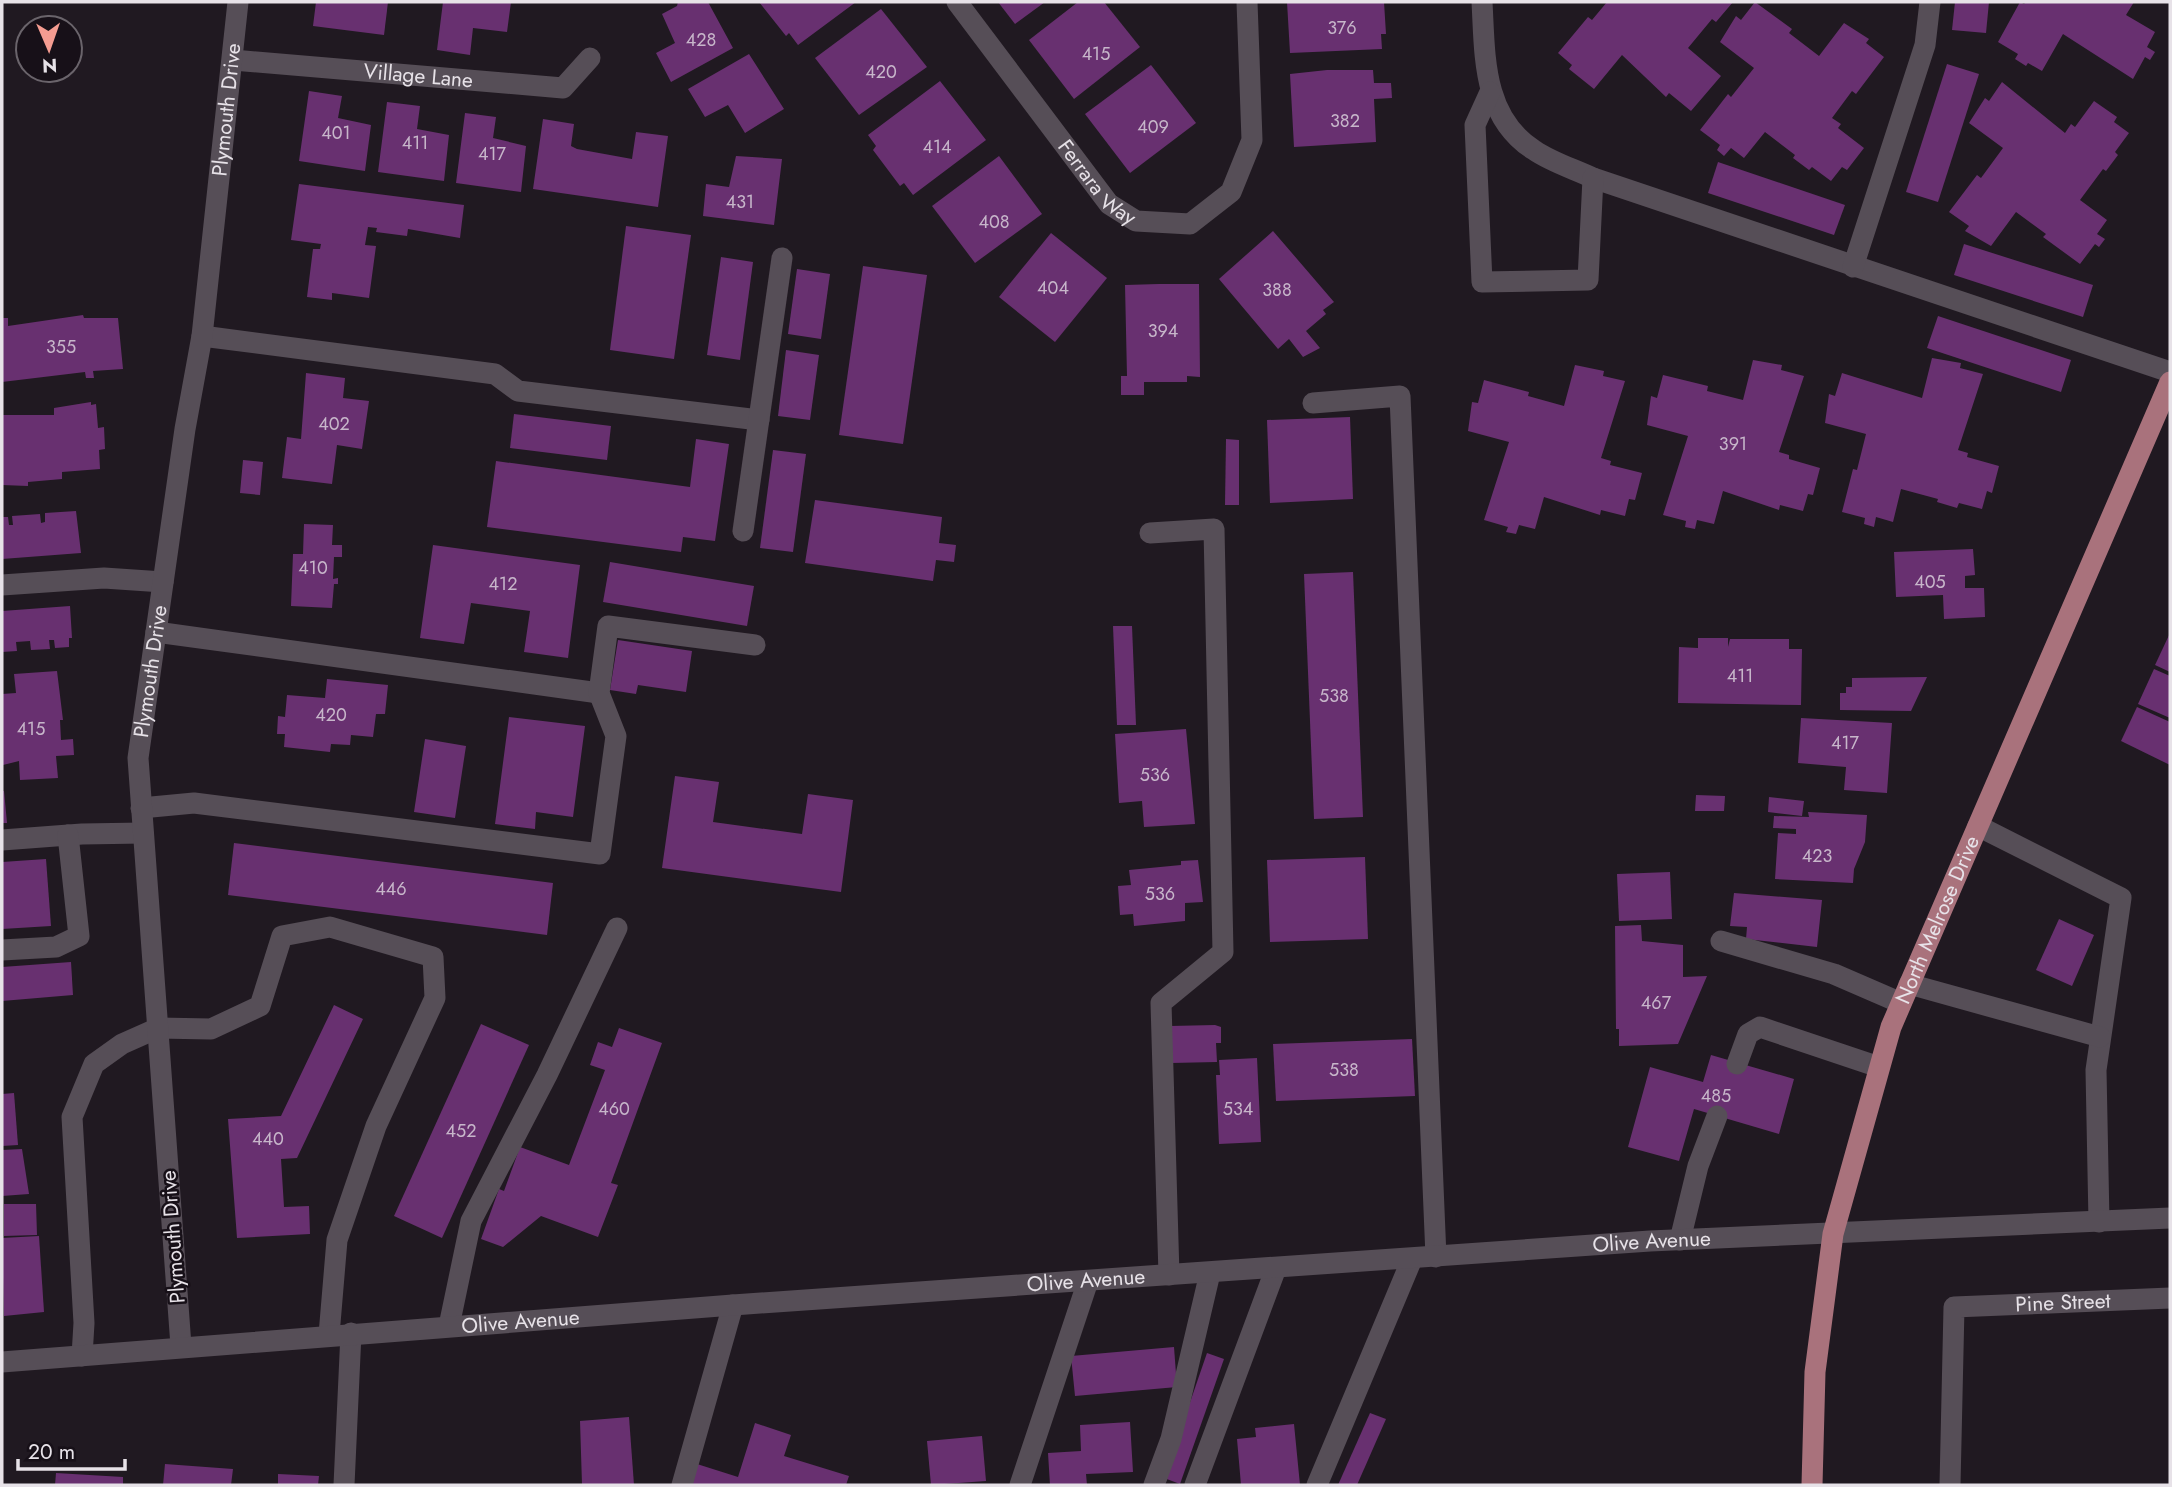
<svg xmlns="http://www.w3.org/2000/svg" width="2172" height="1487" viewBox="0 0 2172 1487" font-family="Jost,sans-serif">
  <rect width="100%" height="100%" fill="#201921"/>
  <g fill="#683070">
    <path d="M316 2H388L384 35 313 26Z"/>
    <path d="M443 2H511L507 32 473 28 470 55 437 50Z"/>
    <path d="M678 2H708L733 48 671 82 656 53 675 43 662 14 677 6Z"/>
    <path d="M759 2H856L798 45 789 33 786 36Z"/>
    <path d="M998 2H1045L1015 24Z"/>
    <path d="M1078 2H1104L1140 47 1074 99 1029 40Z"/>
    <path d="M1287 2H1384L1386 34H1381L1382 49 1290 53Z"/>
    <path d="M1607 2H1733L1716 22 1712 19 1688 48 1721 76 1691 111 1669 93 1666 97 1622 55 1594 89 1569 69 1572 65 1558 53 1588 17 1592 20Z"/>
    <path d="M1755 2 1792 29 1789 33 1819 56 1844 23 1869 39 1866 43 1884 57 1856 94 1852 91 1832 118 1841 124 1838 128 1864 148 1847 170 1842 167 1831 181 1812 167 1809 170 1793 158 1795 155 1765 132 1744 158 1731 148 1724 156 1717 150 1720 145 1700 130 1728 94 1731 97 1754 68 1720 42 1736 16 1741 20Z"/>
    <path d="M1955 2H1989L1986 33 1952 30Z"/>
    <path d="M2020 2 2024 4 2026 2H2134L2126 15 2155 32 2147 47 2155 52 2150 60 2145 57 2133 79 2063 34 2042 71 2028 63 2026 66 2015 59 2018 54 1998 42Z"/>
    <path d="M881 9 927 67 859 115 815 58Z"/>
    <path d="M749 54 784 109 745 133 728 105 705 117 688 89Z"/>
    <path d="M1947 64 1979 74 1938 202 1906 192Z"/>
    <path d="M1151 65 1196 123 1130 173 1085 114Z"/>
    <path d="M1327 70H1373L1374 83H1391L1392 98 1374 99 1376 142 1294 147 1290 74Z"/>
    <path d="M940 81 986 140 913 195 904 183 900 186 873 150 876 146 868 135Z"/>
    <path d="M2002 82 2065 133 2071 124 2075 127 2094 101 2117 117 2114 122 2129 133 2115 152 2118 155 2106 171 2103 169 2080 200 2107 220 2097 234 2105 239 2099 247 2095 244 2080 264 2043 237 2046 234 2016 212 1991 246 1965 231 1969 226 1949 212 1977 175 1981 178 2003 148 1969 123 1985 98 1989 101Z"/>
    <path d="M309 91 342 96 338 118 371 125 365 171 299 161Z"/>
    <path d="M387 102 420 106 417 129 449 135 444 181 378 172Z"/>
    <path d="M465 113 496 117 493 138 526 146 521 192 456 183Z"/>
    <path d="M543 119 574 124 571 146 577 149 632 159 636 132 668 136 658 207 533 189Z"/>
    <path d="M736 156 782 159 774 225 703 216 706 184 729 187Z"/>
    <path d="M999 156 1042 214 975 263 932 206Z"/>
    <path d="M1718 162 1845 205 1834 235 1708 193Z"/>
    <path d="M299 184 464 205 460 238 408 229 407 236 376 232 377 228 368 227 365 245 376 246 369 298 332 293V300L307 297 313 249H320L321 244 291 240Z"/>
    <path d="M626 226 691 235 674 359 610 350Z"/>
    <path d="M1273 231 1334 302 1323 310 1326 314 1306 331 1320 348 1303 357 1289 339 1278 349 1219 279Z"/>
    <path d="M1051 233 1107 278 1055 342 999 297Z"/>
    <path d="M1964 244 2093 285 2083 317 1954 275Z"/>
    <path d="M721 257 753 262 740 360 707 355Z"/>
    <path d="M863 266 927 275 903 444 839 435Z"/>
    <path d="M797 269 830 274 821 339 788 334Z"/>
    <path d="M1159 284H1199L1200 377 1187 376V382H1144V395H1121V376H1127L1125 285Z"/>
    <path d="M83 315 84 318H118L123 369 93 371 94 378H86L85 372 2 382V318H8V326Z"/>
    <path d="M1938 316 2071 360 2061 392 1927 348Z"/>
    <path d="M786 350 819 355 810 420 778 416Z"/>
    <path d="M1932 358 1961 363 1960 368 1983 374 1958 450 1968 453 1967 457 1999 466 1992 493 1987 491 1982 509 1959 503 1957 508 1937 502 1938 499 1901 489 1893 522 1876 517 1874 527 1864 524 1865 518 1842 512 1853 469 1857 470 1866 434 1825 423 1829 394 1835 396 1842 373 1922 398Z"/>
    <path d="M1753 360 1782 365 1781 370 1804 376 1779 452 1789 455V459L1820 468 1813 495 1808 494 1803 511 1780 505 1779 510 1723 491 1714 524 1697 520 1695 529 1685 527 1686 521 1663 515 1688 436 1647 425 1651 396 1657 398 1663 375 1708 386 1707 391 1743 400Z"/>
    <path d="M1575 365 1604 371 1603 376 1625 381 1601 458 1611 461 1610 465 1642 473 1635 500 1629 499 1625 516 1601 510 1600 515 1544 497 1535 529 1519 525 1516 534 1506 532 1508 527 1484 520 1509 442 1468 431 1472 402 1478 403 1484 380 1529 392 1528 396 1564 406Z"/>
    <path d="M306 373 345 378 343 398 369 401 362 449 337 445 332 484 282 478 287 437 301 439Z"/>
    <path d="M91 402V405L96 404 98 428 104 427 105 449 99 450 100 469 62 472V479L28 482V486L2 485V415H54V408Z"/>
    <path d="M514 414 611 426 607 460 510 448Z"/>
    <path d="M1350 417 1353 499 1270 503 1267 420Z"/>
    <path d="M696 439 729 444 715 541 683 537 681 552 487 527 496 461 690 487Z"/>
    <path d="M1226 439 1239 440V505H1225Z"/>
    <path d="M773 450 806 454 793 552 760 548Z"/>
    <path d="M243 460 263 462 260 495 240 493Z"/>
    <path d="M815 500 942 517 939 543 956 545 954 562 936 560 933 581 805 563Z"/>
    <path d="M76 511 81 553 2 559V517H8L9 525H13L12 516 40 514 41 523 45 522V513Z"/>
    <path d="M304 524 333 525 332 545H342V557H334L333 579 338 578V584H334L332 608 291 606 293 554H303Z"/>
    <path d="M433 545 580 565 568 658 524 652 530 611 471 603 464 644 420 638Z"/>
    <path d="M1973 549 1975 575 1965 576V588H1984L1985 617 1944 619 1943 595 1896 597 1894 552Z"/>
    <path d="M610 562 754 586 747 626 603 602Z"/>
    <path d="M1353 572 1363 817 1314 819 1304 574Z"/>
    <path d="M70 606 72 638H69V647L55 648 54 640H49L50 649 31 650 30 641 16 642 17 651 2 652V611Z"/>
    <path d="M1113 626H1132L1136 725H1117Z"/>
    <path d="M2170 633V672L2155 665Z"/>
    <path d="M1698 638H1728V647L1730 639H1789V649H1802L1801 705 1678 703 1679 647 1698 648Z"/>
    <path d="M618 640 692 651 686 692 638 685 636 694 610 690Z"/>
    <path d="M2154 669 2170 676V718L2138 704Z"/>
    <path d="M57 671 63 720H60L61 740 73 739 74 755 56 756 58 778 20 780 19 761 3 765 2 762V694L16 693 14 674Z"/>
    <path d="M1927 677 1911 711 1840 710V693H1846V687H1852V678Z"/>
    <path d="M327 679 388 685 385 714H376L373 737 351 735 350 745 331 744 330 752 284 747 285 734H277L278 716 285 717 287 695 325 698Z"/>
    <path d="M2137 707 2170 722V765L2121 741Z"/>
    <path d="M509 717 585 726 573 817 536 812 535 829 495 824Z"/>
    <path d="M1801 718 1892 723 1887 793 1844 790 1846 767 1798 763Z"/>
    <path d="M1186 729 1195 824 1144 827 1142 801 1119 803 1115 734Z"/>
    <path d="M425 739 466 746 455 818 414 812Z"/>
    <path d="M675 776 719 782 713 822 802 834 808 794 853 800 841 892 662 868Z"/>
    <path d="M2 791H4L7 823H2Z"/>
    <path d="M1696 795 1725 796 1724 811H1695Z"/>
    <path d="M1769 797 1804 801 1802 816 1768 812Z"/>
    <path d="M1808 812 1867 815 1865 842 1854 869 1853 883 1775 879 1778 833 1796 834V829L1773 828 1774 816 1809 817Z"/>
    <path d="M234 843 553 883 547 935 228 895Z"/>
    <path d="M1365 857 1368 939 1270 942 1267 860Z"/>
    <path d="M46 859 51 926 2 929V862Z"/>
    <path d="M1198 860 1203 902 1185 903V921L1134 926 1133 914 1120 915 1118 886 1131 885 1129 870 1181 865V861Z"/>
    <path d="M1670 872 1672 919 1619 921 1617 874Z"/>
    <path d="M1734 893 1822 900 1817 947 1746 939 1747 927 1730 926Z"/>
    <path d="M2059 919 2094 935 2072 986 2036 970Z"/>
    <path d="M1641 925 1642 941 1683 945V977L1707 976 1678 1044 1619 1046V1029H1616L1615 926Z"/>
    <path d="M71 962 73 995 2 1001V967Z"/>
    <path d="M334 1005 363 1019 297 1158 281 1159 284 1207 309 1206 310 1234 237 1238 228 1119 281 1116Z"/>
    <path d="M481 1024 529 1045 442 1238 394 1216Z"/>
    <path d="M1215 1025 1221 1027V1043H1216L1217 1062 1171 1063 1170 1026Z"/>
    <path d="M619 1028 662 1043 611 1183 618 1185 598 1237 541 1216 503 1247 481 1239 499 1189 504 1191 520 1147 569 1165 605 1070 590 1065 598 1042 612 1047Z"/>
    <path d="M1412 1039 1415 1096 1276 1101 1273 1044Z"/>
    <path d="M1711 1055 1794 1079 1779 1134 1694 1109 1679 1161 1628 1147 1650 1067 1703 1082Z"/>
    <path d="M1257 1058 1261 1142 1219 1144 1216 1075H1220L1219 1060Z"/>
    <path d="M14 1093 18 1145 2 1146V1094Z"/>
    <path d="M22 1149 29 1194 2 1196V1150Z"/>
    <path d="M4 1204H36L37 1235 4 1236Z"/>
    <path d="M39 1236 44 1312 4 1316 2 1238Z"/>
    <path d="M1174 1347 1177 1387 1075 1396 1071 1356Z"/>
    <path d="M1207 1353 1224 1359 1180 1484 1164 1478Z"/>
    <path d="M1370 1413 1386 1419 1357 1485H1338Z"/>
    <path d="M629 1417 634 1485H582L580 1421Z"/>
    <path d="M1130 1422 1133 1472 1086 1474 1087 1485H1050L1048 1453 1081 1451 1080 1425Z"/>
    <path d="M755 1423 791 1435 784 1456 849 1476 846 1485H690L697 1464 738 1477Z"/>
    <path d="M1294 1424 1300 1485H1241L1237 1439 1256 1437 1255 1428Z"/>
    <path d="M982 1436 986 1481 931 1485 927 1441Z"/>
    <path d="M165 1464 233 1469 231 1485H163Z"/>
    <path d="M56 1473 123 1477V1485H55Z"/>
    <path d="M278 1474 319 1476 318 1485H278Z"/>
  </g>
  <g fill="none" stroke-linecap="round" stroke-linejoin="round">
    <g stroke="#564e57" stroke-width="21">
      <path d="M1482 2C1485 55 1482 117 1534 150 1551 162 1574 169 1593 178L2170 372"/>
      <path d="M1490 92 1475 125 1482 282 1588 280 1593 178"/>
      <path d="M1853 267 1925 45 1930 2"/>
      <path d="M202 336 495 374 518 391 759 420"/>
      <path d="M1313 403 1400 396 1436 1257"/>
      <path d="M743 531 782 258"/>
      <path d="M1150 533 1214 529 1223 952 1161 1003 1169 1275"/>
      <path d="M2 585 104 578 163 582"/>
      <path d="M156 632 599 693"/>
      <path d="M141 808 194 803 600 854 616 736 599 693 608 626 755 645"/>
      <path d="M1978 826 2121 898 2096 1070 2099 1222"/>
      <path d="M2 840 82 834 143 833"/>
      <path d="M1721 941 1834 974 1901 1003"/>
      <path d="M2 950 56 947 79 936 68 835"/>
      <path d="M1909 984 2100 1037"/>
      <path d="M1737 1064 1748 1034 1760 1027 1879 1067"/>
      <path d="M1680 1240 1698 1166 1717 1116"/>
      <path d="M449 1326 471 1221 547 1075 617 928"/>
      <path d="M82 1356 84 1323 72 1117 94 1064 122 1044 158 1028 211 1029 260 1006 282 936 330 927 433 957 435 998 376 1126 337 1240 329 1335"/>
      <path d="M344 1485 351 1333"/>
      <path d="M682 1485 733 1305"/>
      <path d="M1020 1485 1088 1281"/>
      <path d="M1154 1485 1171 1439 1210 1273"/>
      <path d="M1195 1485 1276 1268"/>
      <path d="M1317 1485 1412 1259"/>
    </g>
    <g stroke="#564e57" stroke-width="21">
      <path id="s1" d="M957 2 1109 204 1136 221 1190 224 1231 192 1252 140 1247 2"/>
      <path id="s2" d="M233 60 563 88 590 58"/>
      <path id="s3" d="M1950 1485 1954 1307 2170 1298"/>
    </g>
    <g stroke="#564e57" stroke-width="21">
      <path id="s4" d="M181 1346 138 758 185 429 202 336 238 2"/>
      <path id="s5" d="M2 1362 733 1305 1650 1241 2170 1218"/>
    </g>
    <path stroke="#a9727c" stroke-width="21" id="s6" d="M1812 1485 1815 1372 1833 1234 1891 1027 2170 382"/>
  </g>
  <g text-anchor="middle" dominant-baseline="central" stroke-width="5" stroke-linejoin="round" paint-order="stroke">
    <g font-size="18" fill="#c7b6ca">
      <text x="1342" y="28">376</text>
      <text x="701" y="40">428</text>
      <text x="1096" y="54">415</text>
      <text x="881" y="72">420</text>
      <text x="1345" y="121">382</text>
      <text x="1153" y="127">409</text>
      <text x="336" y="133">401</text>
      <text x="415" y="143">411</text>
      <text x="937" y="147">414</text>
      <text x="492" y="154">417</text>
      <text x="740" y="202">431</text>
      <text x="994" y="222">408</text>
      <text x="1053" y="288">404</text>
      <text x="1277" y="290">388</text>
      <text x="1163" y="331">394</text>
      <text x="61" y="347">355</text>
      <text x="334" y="424">402</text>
      <text x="1733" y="444">391</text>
      <text x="313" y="568">410</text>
      <text x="1930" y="582">405</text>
      <text x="503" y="584">412</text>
      <text x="1740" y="676">411</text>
      <text x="1334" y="696">538</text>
      <text x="331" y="715">420</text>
      <text x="31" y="729">415</text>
      <text x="1845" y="743">417</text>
      <text x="1155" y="775">536</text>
      <text x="1817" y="856">423</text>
      <text x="391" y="889">446</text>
      <text x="1160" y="894">536</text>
      <text x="1656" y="1003">467</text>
      <text x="1344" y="1070">538</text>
      <text x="1716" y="1096">485</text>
      <text x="614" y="1109">460</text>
      <text x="1238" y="1109">534</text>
      <text x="461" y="1131">452</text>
      <text x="268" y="1139">440</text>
    </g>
    <g font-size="21" fill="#e7e2e8" stroke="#171018">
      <text stroke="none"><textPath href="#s2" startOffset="186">Village Lane</textPath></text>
      <text stroke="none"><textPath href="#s4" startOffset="1244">Plymouth Drive</textPath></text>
      <text stroke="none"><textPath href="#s1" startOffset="229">Ferrara Way</textPath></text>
      <text stroke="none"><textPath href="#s4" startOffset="677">Plymouth Drive</textPath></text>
      <text stroke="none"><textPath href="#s6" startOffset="584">North Melrose Drive</textPath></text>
      <text transform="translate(173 1237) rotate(-94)">Plymouth Drive</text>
      <text stroke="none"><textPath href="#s5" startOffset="1654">Olive Avenue</textPath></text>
      <text stroke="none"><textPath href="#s5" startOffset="1087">Olive Avenue</textPath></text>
      <text stroke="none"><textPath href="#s3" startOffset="287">Pine Street</textPath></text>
      <text stroke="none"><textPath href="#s5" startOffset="520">Olive Avenue</textPath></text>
    </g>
  </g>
  <rect width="2172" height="1487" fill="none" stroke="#e7e2e8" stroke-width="7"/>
  <g transform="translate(49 49) rotate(178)"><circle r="33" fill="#171018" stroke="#6a646b" stroke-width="2"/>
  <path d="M0-5L12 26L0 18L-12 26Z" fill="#f59c91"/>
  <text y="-10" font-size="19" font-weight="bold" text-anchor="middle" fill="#e7e2e8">N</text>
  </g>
  <path d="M18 1459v10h107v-10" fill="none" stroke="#e7e2e8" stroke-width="3.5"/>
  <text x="28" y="1459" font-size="21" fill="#e7e2e8" stroke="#171018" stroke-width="5" paint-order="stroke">20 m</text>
</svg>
